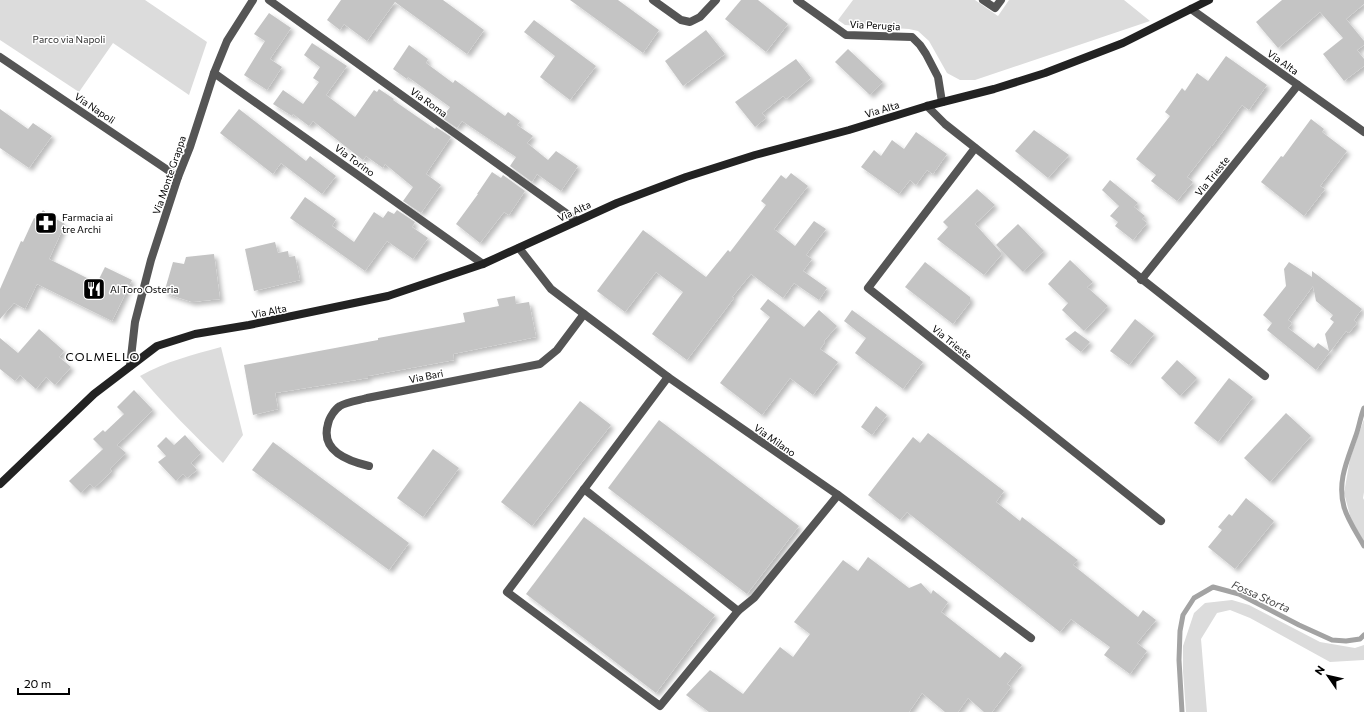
<svg xmlns="http://www.w3.org/2000/svg" width="1364" height="712" viewBox="0 0 1364 712" font-family="Commissioner,sans-serif">
  <defs>
    <filter id="shadow"><feDropShadow dx="3.5" dy="3.5" stdDeviation="2" flood-color="#0004"/></filter>
  </defs>
  <rect width="100%" height="100%" fill="#fff"/>
  <g fill="#dcdcdc">
    <path d="M0 0H145L207 42 189 95 113 43 79 92 0 40Z"/>
    <path d="M853 0H975L998 16 1009 0H1124L1150 21 975 80H960L947 73 929 41 918 31 909 29 845 25 838 20Z"/>
    <path d="M221 347 243 435 223 463C194 435 166 407 140 376 167 361 192 355 221 347Z"/>
    <path d="M1364 419V492L1363 498 1364 500V542L1351 519 1344 493 1350 459Z"/>
    <path d="M1232 600 1249 605 1320 642 1355 648 1364 645V660L1330 662 1250 618 1230 610 1217 613 1201 639 1207 712H1186L1183 671V646L1194 613 1205 603Z"/>
  </g>
  <g fill="none" stroke-linecap="round" stroke-linejoin="round">
    <g stroke="#a3a3a3" stroke-width="5">
      <path d="M1364 408C1360 418 1359 428 1355 438 1347 461 1337 482 1344 507 1348 521 1357 533 1364 546"/>
      <path d="M1182 712 1179 660 1180 631 1183 615 1194 598 1213 587 1239 594 1299 625 1332 640 1346 641 1360 639 1364 635"/>
    </g>
  </g>
  <g fill="#c4c4c4" fill-rule="evenodd" filter="url(#shadow)">
    <path d="M341 0H443L484 30 467 54 395 2 367 41 344 24 340 30 327 20Z"/>
    <path d="M570 0H618L659 30 643 53Z"/>
    <path d="M741 0H758L788 24 766 52 725 19Z"/>
    <path d="M1282 0H1364V4L1346 19 1364 41V45L1357 50 1364 59V66L1344 81 1323 54 1343 38 1320 12 1278 48 1256 22Z"/>
    <path d="M269 13 291 28 270 59 282 67 267 90 244 75 265 41 254 34Z"/>
    <path d="M534 20 596 66 570 100 540 77 555 56 524 32Z"/>
    <path d="M706 30 725 54 683 86 665 61Z"/>
    <path d="M312 43 347 66 326 95 355 117 374 90 377 92 379 89 394 99 393 100 435 129 436 127 451 137 426 174 441 185 421 213 403 201 413 187 385 164 383 168 366 156 363 160 313 121 309 126 293 114 292 116 273 104 283 90 303 104 319 82 313 78 320 67 304 55Z"/>
    <path d="M409 45 428 59 426 63 453 83 455 80 505 116 508 112 520 121 517 125 533 136 527 143 548 160 556 151 578 166 561 191 537 174 532 182 510 166 516 157 462 121 457 128 442 118 450 107 408 77 407 79 393 69Z"/>
    <path d="M848 49 883 82 870 95 835 62Z"/>
    <path d="M1226 56 1267 85 1249 110 1242 105 1212 146H1211L1187 177 1193 182 1177 201 1151 181 1156 175 1136 159 1170 116 1165 112 1182 88 1185 91 1197 73 1208 81Z"/>
    <path d="M796 59 811 78 786 99 783 96 762 113 766 118 755 127 735 102Z"/>
    <path d="M0 109 28 129 33 123 52 136 29 168 0 148Z"/>
    <path d="M239 109 306 161 310 156 336 176 322 194 281 163 273 174 220 133Z"/>
    <path d="M1311 119 1324 129 1322 132 1347 151 1320 186 1325 189 1304 216 1261 182 1281 156 1283 157Z"/>
    <path d="M1034 130 1069 155 1048 178 1015 151Z"/>
    <path d="M916 132 947 154 933 174 927 170 916 185 910 180 899 194 861 167 874 150 881 156 892 140 904 149Z"/>
    <path d="M492 172 501 178 503 175 525 191 509 215 504 212 480 243 456 224 478 194H477Z"/>
    <path d="M791 173 808 186 774 229 795 246 814 221 826 229 806 255 812 259 803 271 827 288 819 300 794 283 783 298 751 274 732 297 734 298 687 360 652 334 683 292 656 272 625 312 597 291 643 230 706 277 728 250 730 252 766 205 761 201 781 175 786 179Z"/>
    <path d="M1110 180 1138 203 1134 207 1145 216 1142 219 1147 223 1133 240 1115 226 1118 222 1110 216 1119 206 1102 190Z"/>
    <path d="M977 189 995 205 975 224 1002 254 984 275 937 239 948 227 943 222Z"/>
    <path d="M305 197 336 219 332 226 354 242 374 212 383 218 388 211 394 214 397 210 415 222 412 227 428 238 413 259 387 241 365 271 290 218Z"/>
    <path d="M43 210 52 217 65 224 49 259 97 283 105 267 132 280 112 321 37 284 25 309 14 303 0 319V289L21 241 23 242 34 218 36 219Z"/>
    <path d="M1018 224 1044 251 1023 272 996 245Z"/>
    <path d="M275 242 278 253 288 251 289 257 295 256 300 280 254 291 245 249Z"/>
    <path d="M214 254 220 299 192 302 164 293 173 262 184 264 186 257Z"/>
    <path d="M1070 260 1093 282 1087 287 1108 306 1084 331 1062 310 1068 303 1048 284Z"/>
    <path d="M925 262 970 297V302L953 324 905 287Z"/>
    <path d="M1289 262 1312 277V271L1362 309 1354 320 1357 323 1349 333 1346 331 1316 370 1267 330 1272 323 1263 315 1286 286 1284 269ZM1313 286 1316 301 1333 315 1330 319 1334 322 1325 334 1329 351 1318 343 1314 348 1288 328 1292 323 1288 320Z"/>
    <path d="M515 296 516 304 529 302 536 337 453 354 454 360 368 376V378L275 393 278 409 253 415 244 365 378 340V338L465 322 463 313 499 306 497 299Z"/>
    <path d="M768 299 804 327 819 310 837 326 824 341 825 342 820 349 838 362 813 395 790 378 762 415 720 383 770 317 760 309Z"/>
    <path d="M852 310 923 362 903 389 855 353 866 338 844 321Z"/>
    <path d="M1135 319 1154 334 1129 365 1110 351Z"/>
    <path d="M39 329 64 351 59 357 71 367 55 385 46 377 36 389 20 375 15 381 0 369V338L18 353Z"/>
    <path d="M1075 331 1090 342 1081 352 1065 339Z"/>
    <path d="M1177 360 1197 378 1180 396 1161 378Z"/>
    <path d="M1229 378 1253 397 1218 442 1194 423Z"/>
    <path d="M134 390 153 410 117 445 126 453 110 469 112 471 94 488 90 484 81 493 69 481 103 449 93 439 103 430 105 432 124 414 117 407Z"/>
    <path d="M580 401 611 425 532 526 501 502Z"/>
    <path d="M876 406 887 415 872 435 861 427Z"/>
    <path d="M1286 413 1311 436 1270 482 1244 458Z"/>
    <path d="M659 420 799 526 747 594 608 488Z"/>
    <path d="M928 433 1004 491 996 502 1020 521 1022 517 1078 560 1073 565 1138 617 1143 610 1156 620 1137 643 1147 651 1130 674 1104 655 1110 647 1071 619 1060 632 907 512 900 520 868 495 913 437 920 443Z"/>
    <path d="M185 435 201 453 191 463 197 470 187 478 183 474 176 481 158 462 166 456 157 446 166 437 174 445Z"/>
    <path d="M273 442 409 543 389 570 252 470Z"/>
    <path d="M433 449 459 468 423 517 397 498Z"/>
    <path d="M1246 498 1274 521 1235 569 1208 547 1222 530 1218 527 1229 514 1232 516Z"/>
    <path d="M584 517 715 615 656 693 526 594Z"/>
    <path d="M868 557 909 588 921 583 931 594 933 590 948 602 941 612 1000 658 1005 652 1022 665 1007 684 1011 687 992 712H984L968 698 958 712H945L922 693 909 712H709L686 695 710 670 743 694 780 647 793 657 810 634 794 622 843 560 858 571Z"/>
  </g>
  <g fill="none" stroke-linecap="round" stroke-linejoin="round">
    <g stroke="#555" stroke-width="8">
      <path d="M653 0 681 20 690 22 700 17 716 0"/>
      <path d="M983 0 995 8 1001 0"/>
      <path d="M1191 9 1364 132"/>
      <path d="M1141 280 1298 85"/>
      <path d="M668 377 507 592 660 706 738 611 754 598 838 495"/>
      <path d="M584 489 738 611"/>
    </g>
    <g stroke="#555" stroke-width="8">
      <path d="M269 0 577 221"/>
      <path d="M797 0 846 35 912 37 920 45 926 54 938 77 942 102"/>
      <path d="M0 57 178 177"/>
      <path d="M214 73 483 264"/>
      <path d="M927 106 945 124 1265 376"/>
      <path d="M975 148 868 288 1161 521"/>
      <path d="M519 248 551 289 584 314 668 377 838 495 1031 638"/>
      <path d="M130 366 135 322 151 260 178 177 190 147 214 73 227 41 253 0"/>
      <path d="M369 466C348 461 320 451 328 424 329 418 335 409 340 406 346 402 360 400 367 398L540 364 557 350 584 314"/>
    </g>
    <path stroke="#222" stroke-width="8" d="M0 484 94 394 157 346 195 334 249 325 388 296 483 264 617 203 686 177 755 155 849 130 927 106 994 89 1045 73 1123 43 1209 0"/>
  </g>
  <defs>
    <g id="pharmacy-square" transform="scale(1.15)"><rect x="-9" y="-9" width="18" height="18" rx="4" fill="#000" stroke="#fff"/><path d="M-2-6h4v4h4v4h-4v4h-4v-4h-4v-4h4Z" fill="#fff"/></g>
    <g id="restaurant-square" transform="scale(1.15)"><rect x="-9" y="-9" width="18" height="18" rx="4" fill="#000" stroke="#fff"/><path d="M-5-6h1v4h1v-4h1v4h1v-4h1v5L-1.5 .5V6h-2V.5L-5-1ZM5-6V6H3V1.5H1.5Q1.5-4 5-6Z" fill="#fff"/></g>
  </defs>
  <g fill-rule="evenodd">
    <use href="#pharmacy-square" x="46" y="223"/>
    <use href="#restaurant-square" x="94" y="289"/>
  </g>
  <g text-anchor="middle" dominant-baseline="central" stroke-width="3" stroke-linejoin="round" paint-order="stroke">
    <g font-size="10" fill="#000" stroke="#fff">
      <text transform="translate(875 25) rotate(3)">Via Perugia</text>
      <text transform="translate(1283 62) rotate(35)">Via Alta</text>
      <text transform="translate(429 102) rotate(36)">Via Roma</text>
      <text transform="translate(95 108) rotate(34)">Via Napoli</text>
      <text transform="translate(882 109) rotate(-17)">Via Alta</text>
      <text transform="translate(355 160) rotate(36)">Via Torino</text>
      <text transform="translate(169 175) rotate(-71)">Via Monte Grappa</text>
      <text transform="translate(1212 176) rotate(-51)">Via Trieste</text>
      <text transform="translate(574 211) rotate(-25)">Via Alta</text>
      <text transform="translate(269 311) rotate(-11)">Via Alta</text>
      <text transform="translate(952 342) rotate(39)">Via Trieste</text>
      <text transform="translate(426 376) rotate(-11)">Via Bari</text>
      <text transform="translate(775 440) rotate(35)">Via Milano</text>
    </g>
    <g font-size="10" fill="#333" stroke="#fff">
      <text x="69" y="39">Parco via Napoli</text>
    </g>
    <g font-size="10" fill="#000" stroke="#fff" text-anchor="start">
      <text x="62" y="217">Farmacia ai<tspan x="62" dy="12">tre Archi</tspan></text>
      <text x="110" y="289">Al Toro Osteria</text>
    </g>
    <g font-size="11" font-style="italic" fill="#444" stroke="#fff">
      <text transform="translate(1261 596) rotate(24)">Fossa Storta</text>
    </g>
    <g font-size="12" letter-spacing="1" fill="#000" stroke="#fff">
      <text x="103" y="356">COLMELLO</text>
    </g>
  </g>
  <g transform="translate(1328 676) rotate(304)" stroke="#ffffff" stroke-width="3" paint-order="stroke">
  <path d="M0-3L7 15L0 10L-7 15Z" fill="#000000"/>
  <text y="-6" font-size="11" font-weight="bold" text-anchor="middle" fill="#000000">N</text>
  </g>
  <path d="M18 688v6h51v-6" fill="none" stroke="#000000" stroke-width="2"/>
  <text x="24" y="688" font-size="12" fill="#000000" stroke="#ffffff" stroke-width="3" paint-order="stroke">20 m</text>
</svg>
